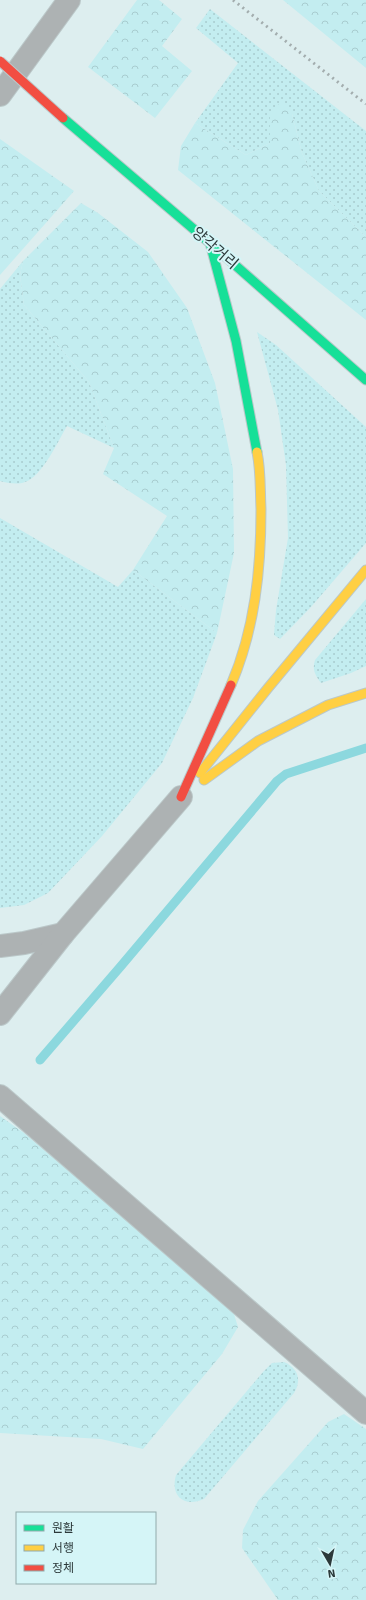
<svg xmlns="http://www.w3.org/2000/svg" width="366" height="1600" viewBox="0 0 366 1600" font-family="Signika,'Noto Sans KR',sans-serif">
  <defs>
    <pattern id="grass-dots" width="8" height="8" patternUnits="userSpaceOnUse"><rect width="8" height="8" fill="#c3edf0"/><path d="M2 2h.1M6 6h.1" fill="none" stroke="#a8cccf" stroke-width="1.8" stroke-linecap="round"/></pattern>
    <pattern id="forest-crowns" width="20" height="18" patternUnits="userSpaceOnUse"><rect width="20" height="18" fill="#c3edf0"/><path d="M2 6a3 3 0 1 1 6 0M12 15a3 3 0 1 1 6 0" fill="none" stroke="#a8cccf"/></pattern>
  </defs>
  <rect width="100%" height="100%" fill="#ddeeef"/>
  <g fill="url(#grass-dots)">
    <path d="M210 9 366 131V237L319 191 302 153 292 114 270 116V143L246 155 195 123 238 63 196 28Z"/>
    <path d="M23 261 20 275 24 305 89 382 114 448 67 426C58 441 42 477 25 482 18 485 7 483 0 481V289Z"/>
    <path d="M257 332 276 345 366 427V543L311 607 280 639 274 635 276 610 288 538 286 465 278 410Z"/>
    <path d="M0 518 118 587 133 570 217 633 193 698 162 763 102 836 48 893 24 905 0 908Z"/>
    <path d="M366 599V666L351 673 321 683C315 675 312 670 315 660Z"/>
    <path d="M284 1362C298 1368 302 1380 294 1393L204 1499C184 1508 170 1496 176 1475L263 1372 272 1363Z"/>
  </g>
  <g fill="url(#forest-crowns)">
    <path d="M137 0H159L182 19 162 46 192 71 155 118 88 67Z"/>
    <path d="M283 0H366V68Z"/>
    <path d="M280 102 292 114 302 153 319 191 366 237V320L178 170 181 146 195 123 246 155 270 143V116Z"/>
    <path d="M0 139 74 191 0 275Z"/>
    <path d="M81 203 98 213 148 252 187 308 215 383 233 469 234 553 217 633 133 570 167 516 103 474 114 448 89 382 24 305 20 275 23 261Z"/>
    <path d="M0 1116 24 1133 233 1311 238 1327 222 1354 143 1449 101 1439 0 1433Z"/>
    <path d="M344 1414 366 1429V1600H278L242 1548 243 1530 258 1501 328 1422Z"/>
  </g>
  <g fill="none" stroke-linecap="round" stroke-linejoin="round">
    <path stroke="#8cd8de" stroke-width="9" d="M40 1060 121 966 277 781 286 774 366 748"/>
    <g stroke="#bbc8c9" stroke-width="24">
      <g id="street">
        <path d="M0 95 69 0"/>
        <path d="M0 946 24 943 63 934"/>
        <path d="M0 1014 63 934 181 797"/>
        <path d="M0 1096 366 1413"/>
      </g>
    </g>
    <g stroke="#bbc8c9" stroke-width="11">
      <g id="fast">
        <path d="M63 118 210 243 366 380"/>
        <path d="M210 243 236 341 257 452"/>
      </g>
    </g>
    <g stroke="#bbc8c9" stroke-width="11">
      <g id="slow">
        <path d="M231 685C255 629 261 569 261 509 260 490 261 471 257 452"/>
        <path d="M200 773 268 688 366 570"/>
        <path d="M204 780 258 741 328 705 366 693"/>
      </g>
    </g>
    <g stroke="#bbc8c9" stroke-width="11">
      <path id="jam" d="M181 797 231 685"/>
    </g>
    <use href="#street" stroke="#adb2b3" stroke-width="22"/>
    <use href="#fast" stroke="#16e098" stroke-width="9"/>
    <use href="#slow" stroke="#ffcf43" stroke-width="9"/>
    <use href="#jam" stroke="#f24e42" stroke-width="9"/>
    <path stroke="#a3adae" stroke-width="3" stroke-dasharray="2 4" stroke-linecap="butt" d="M233 0 366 104"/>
    <g stroke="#bbc8c9" stroke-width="11" stroke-linecap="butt">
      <path id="jam-bridge" d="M0 61 63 118"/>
    </g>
    <use href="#jam-bridge" stroke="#f24e42" stroke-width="9"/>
  </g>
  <g text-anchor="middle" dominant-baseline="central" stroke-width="4" stroke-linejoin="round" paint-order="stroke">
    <g font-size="15" fill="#2c393a" stroke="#d5f5f7">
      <text transform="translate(215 248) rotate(41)">양각거리</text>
    </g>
  </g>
  <rect x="16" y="1512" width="140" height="72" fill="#d5f5f7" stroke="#91aaab"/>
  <rect x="24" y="1525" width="20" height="6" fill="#16e098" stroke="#91aaab"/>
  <text x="52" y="1532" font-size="12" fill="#2c393a">원활</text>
  <rect x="24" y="1545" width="20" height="6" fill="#ffcf43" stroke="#91aaab"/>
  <text x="52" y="1552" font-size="12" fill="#2c393a">서행</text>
  <rect x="24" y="1565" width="20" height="6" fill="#f24e42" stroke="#91aaab"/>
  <text x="52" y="1572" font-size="12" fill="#2c393a">정체</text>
  <g transform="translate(330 1564) rotate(171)" stroke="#d5f5f7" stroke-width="3" paint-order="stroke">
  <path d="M0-3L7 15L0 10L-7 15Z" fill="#2c393a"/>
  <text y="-6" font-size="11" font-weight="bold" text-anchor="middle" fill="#2c393a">N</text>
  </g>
</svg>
